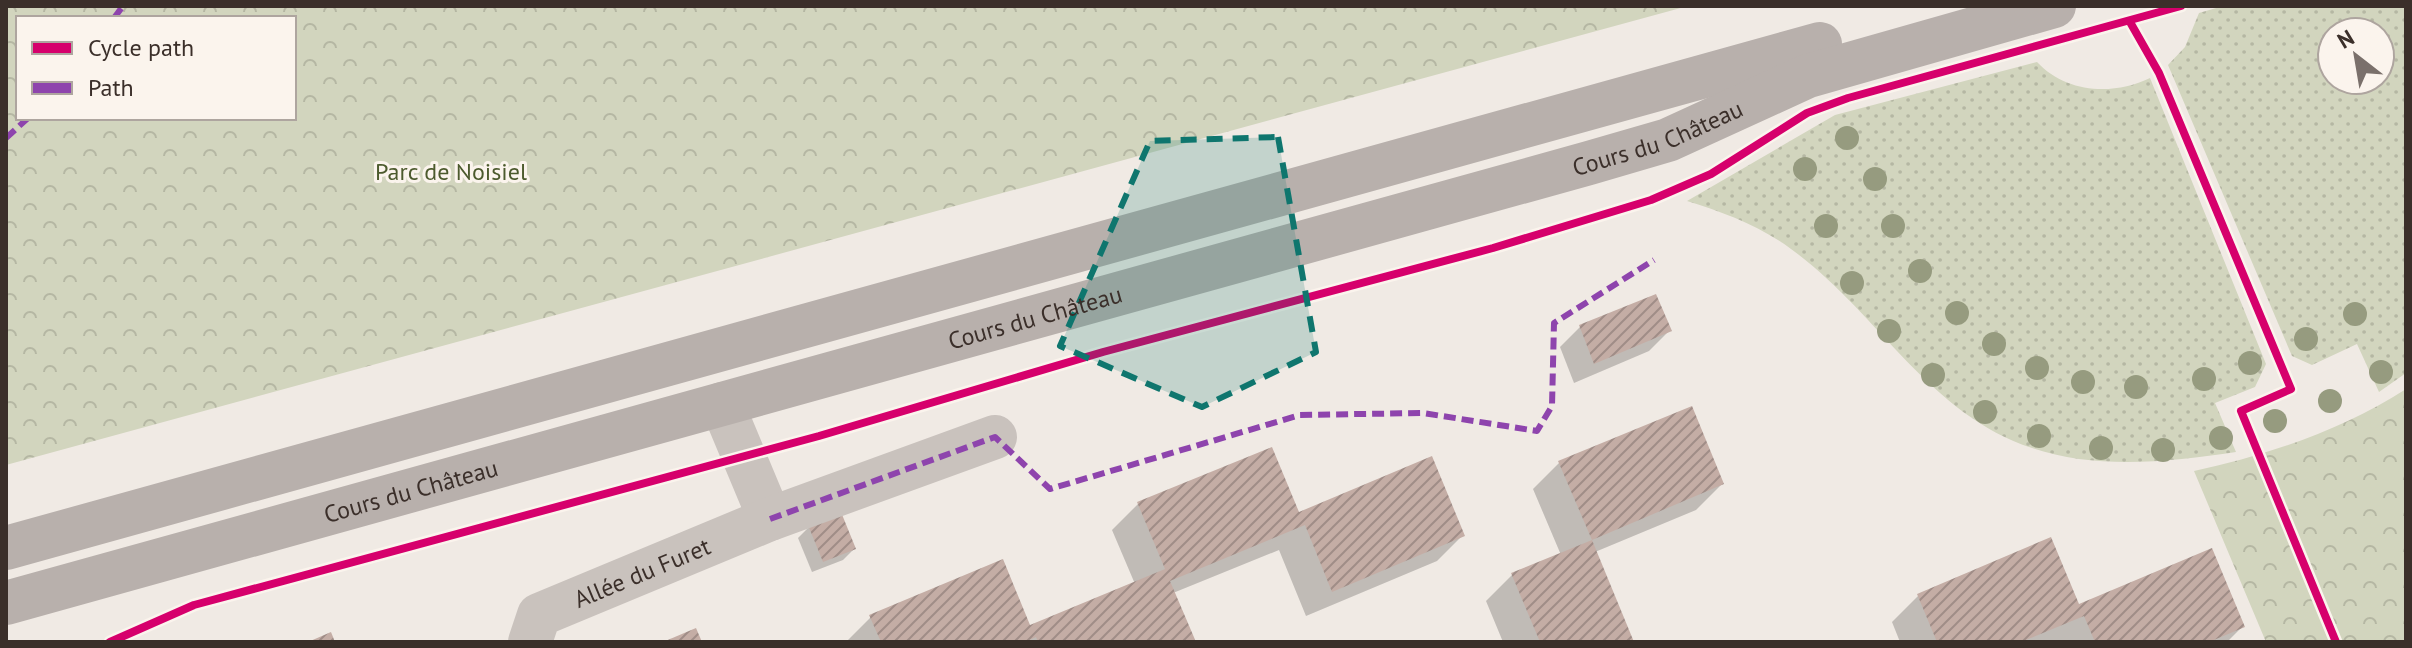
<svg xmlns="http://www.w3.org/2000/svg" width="2412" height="648" viewBox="0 0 2412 648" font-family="'PT Sans',sans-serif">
  <defs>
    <pattern id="grass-dots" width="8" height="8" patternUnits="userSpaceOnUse" patternTransform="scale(2)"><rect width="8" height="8" fill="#d2d5be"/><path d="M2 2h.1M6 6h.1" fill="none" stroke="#b5b7a3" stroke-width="1.8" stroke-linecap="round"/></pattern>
    <pattern id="park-crowns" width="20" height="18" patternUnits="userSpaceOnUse" patternTransform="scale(2)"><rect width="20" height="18" fill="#d2d5be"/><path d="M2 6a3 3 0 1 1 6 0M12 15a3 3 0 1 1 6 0" fill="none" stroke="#b5b7a3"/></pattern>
    <pattern id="building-hatch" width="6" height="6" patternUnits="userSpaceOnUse" patternTransform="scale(2)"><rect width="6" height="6" fill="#c4ada5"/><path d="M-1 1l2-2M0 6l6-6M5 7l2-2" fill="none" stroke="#a08d87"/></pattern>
  </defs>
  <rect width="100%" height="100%" fill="#f0eae4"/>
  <g fill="url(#grass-dots)" fill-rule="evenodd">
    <path d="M2223 6H2406V373L2379 392 2357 344 2312 365 2292 356 2168 65 2185 47 2199 13ZM2332 32H2380V80H2332Z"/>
    <path d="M2037 62C2066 93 2113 96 2150 78L2266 364 2255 387 2215 403 2236 452C2169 462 2097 470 2032 448 1928 414 1876 310 1791 249 1760 226 1723 212 1687 201L1835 115Z"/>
  </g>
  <g fill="url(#park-crowns)" fill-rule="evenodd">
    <path d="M6 6H1688L6 465ZM18 18H294V118H18Z"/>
    <path d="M2406 389V642H2266L2194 471C2268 455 2342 430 2406 389Z"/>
  </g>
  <g fill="#0003">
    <path d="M1580 327 1669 331 1649 351 1574 383 1560 347Z"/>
    <path d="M1559 463 1722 484 1696 510 1595 552 1632 642H1503L1486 601 1512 575 1561 555 1533 489Z"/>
    <path d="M1138 504 1298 515 1463 535 1437 561 1306 616 1279 550 1173 593 1194 642H846L871 617 1029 627 1135 584 1112 530Z"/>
    <path d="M809 527 854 549 843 560 812 572 798 538Z"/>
    <path d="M1918 596 2078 606 2243 626 2227 642H1900L1892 622Z"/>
  </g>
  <g fill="url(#building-hatch)">
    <path d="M1656 294 1672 331 1594 364 1579 325Z"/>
    <path d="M1692 406 1724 484 1592 540 1558 461Z"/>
    <path d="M1272 447 1299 512 1432 456 1465 536 1332 592 1305 525 1170 581 1196 642H1038L1036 637 1025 642H881L869 615 1003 559 1030 625 1165 569 1137 502Z"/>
    <path d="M841 512 856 549 823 562 808 525Z"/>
    <path d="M2051 537 2079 604 2212 548 2245 627 2209 642H2095L2084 616 2021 642H1937L1917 594Z"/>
    <path d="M1592 540 1634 642H1540L1511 573Z"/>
    <path d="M696 628 702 642H663Z"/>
    <path d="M331 632 335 642H308Z"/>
  </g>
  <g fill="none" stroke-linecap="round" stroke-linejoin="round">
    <g stroke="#c9c2bd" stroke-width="44">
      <path d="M722 404 770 519"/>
      <path id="s1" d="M530 642 539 615 770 519 995 437"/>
    </g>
    <g stroke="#b8b0ac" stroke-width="44">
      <path d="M6 548 1820 44"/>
      <path id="s2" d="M6 603 1589 163 1668 140 1808 76 2054 6"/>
    </g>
    <g stroke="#8e44ad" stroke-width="6" stroke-dasharray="12 6" stroke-linecap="butt">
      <path d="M114 18 123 6"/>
      <path d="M6 138 28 118"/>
      <path d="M770 519 995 437 1050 489 1300 415 1423 413 1537 431 1552 406 1554 323 1654 260"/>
    </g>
    <g stroke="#fbf4ed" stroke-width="13">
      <g id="cycleway">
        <path d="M2130 22 2159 73 2291 389 2241 411 2336 642"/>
        <path d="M110 642 194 605 819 436 1103 352 1493 248 1651 200 1711 174 1807 113 1848 98 2181 6"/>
      </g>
    </g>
    <use href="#cycleway" stroke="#d6006c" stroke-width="8"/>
  </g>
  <g fill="#969b7f">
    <circle cx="1847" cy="138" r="12"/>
    <circle cx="1805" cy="169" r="12"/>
    <circle cx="1875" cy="179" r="12"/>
    <circle cx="1826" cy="226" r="12"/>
    <circle cx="1893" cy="226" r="12"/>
    <circle cx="1920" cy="271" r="12"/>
    <circle cx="1852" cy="283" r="12"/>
    <circle cx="1957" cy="313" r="12"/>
    <circle cx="2355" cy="314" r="12"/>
    <circle cx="1889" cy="331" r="12"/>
    <circle cx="2306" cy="339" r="12"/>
    <circle cx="1994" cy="344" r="12"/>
    <circle cx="2250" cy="363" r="12"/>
    <circle cx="2037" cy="368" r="12"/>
    <circle cx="2381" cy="372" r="12"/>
    <circle cx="1933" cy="375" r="12"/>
    <circle cx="2204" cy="379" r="12"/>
    <circle cx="2083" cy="382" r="12"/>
    <circle cx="2136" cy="387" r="12"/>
    <circle cx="2330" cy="401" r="12"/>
    <circle cx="1985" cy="412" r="12"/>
    <circle cx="2275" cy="421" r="12"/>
    <circle cx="2039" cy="436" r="12"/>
    <circle cx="2221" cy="438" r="12"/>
    <circle cx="2101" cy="448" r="12"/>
    <circle cx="2163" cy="450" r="12"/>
  </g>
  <path fill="#0f766e" fill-opacity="0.2" stroke="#0f766e" stroke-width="6" stroke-dasharray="16 10" stroke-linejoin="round" d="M1278 137 1316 352 1202 407 1060 346 1150 141Z"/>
  <g text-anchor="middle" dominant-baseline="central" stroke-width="6" stroke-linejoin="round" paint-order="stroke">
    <g font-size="24" fill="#3b2f2a" stroke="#fbf4ed">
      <text stroke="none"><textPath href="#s2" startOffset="1716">Cours du Château</textPath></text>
      <text stroke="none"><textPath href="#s2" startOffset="1068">Cours du Château</textPath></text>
      <text stroke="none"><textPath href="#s2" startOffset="420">Cours du Château</textPath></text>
      <text stroke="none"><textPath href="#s1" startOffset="140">Allée du Furet</textPath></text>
    </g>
    <g font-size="24" fill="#4c5a2d" stroke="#fbf4ed">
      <text x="451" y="171">Parc de Noisiel</text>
    </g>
  </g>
  <rect width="2412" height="648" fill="none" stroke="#3b2f2a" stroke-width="16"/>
  <rect x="16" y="16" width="280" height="104" fill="#fbf4ed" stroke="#aea59f" stroke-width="2"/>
  <rect x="32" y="42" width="40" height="12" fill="#d6006c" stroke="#aea59f" stroke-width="2"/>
  <text x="88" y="56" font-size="24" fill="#3b2f2a">Cycle path</text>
  <rect x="32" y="82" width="40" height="12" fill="#8e44ad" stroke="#aea59f" stroke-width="2"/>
  <text x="88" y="96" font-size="24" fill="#3b2f2a">Path</text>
  <g transform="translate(2356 56) rotate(329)"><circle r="38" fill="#fbf4ed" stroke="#aea59f" stroke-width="2"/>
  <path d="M0-6L14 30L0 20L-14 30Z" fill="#7a706b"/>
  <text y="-12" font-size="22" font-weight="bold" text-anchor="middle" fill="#3b2f2a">N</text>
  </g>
</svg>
